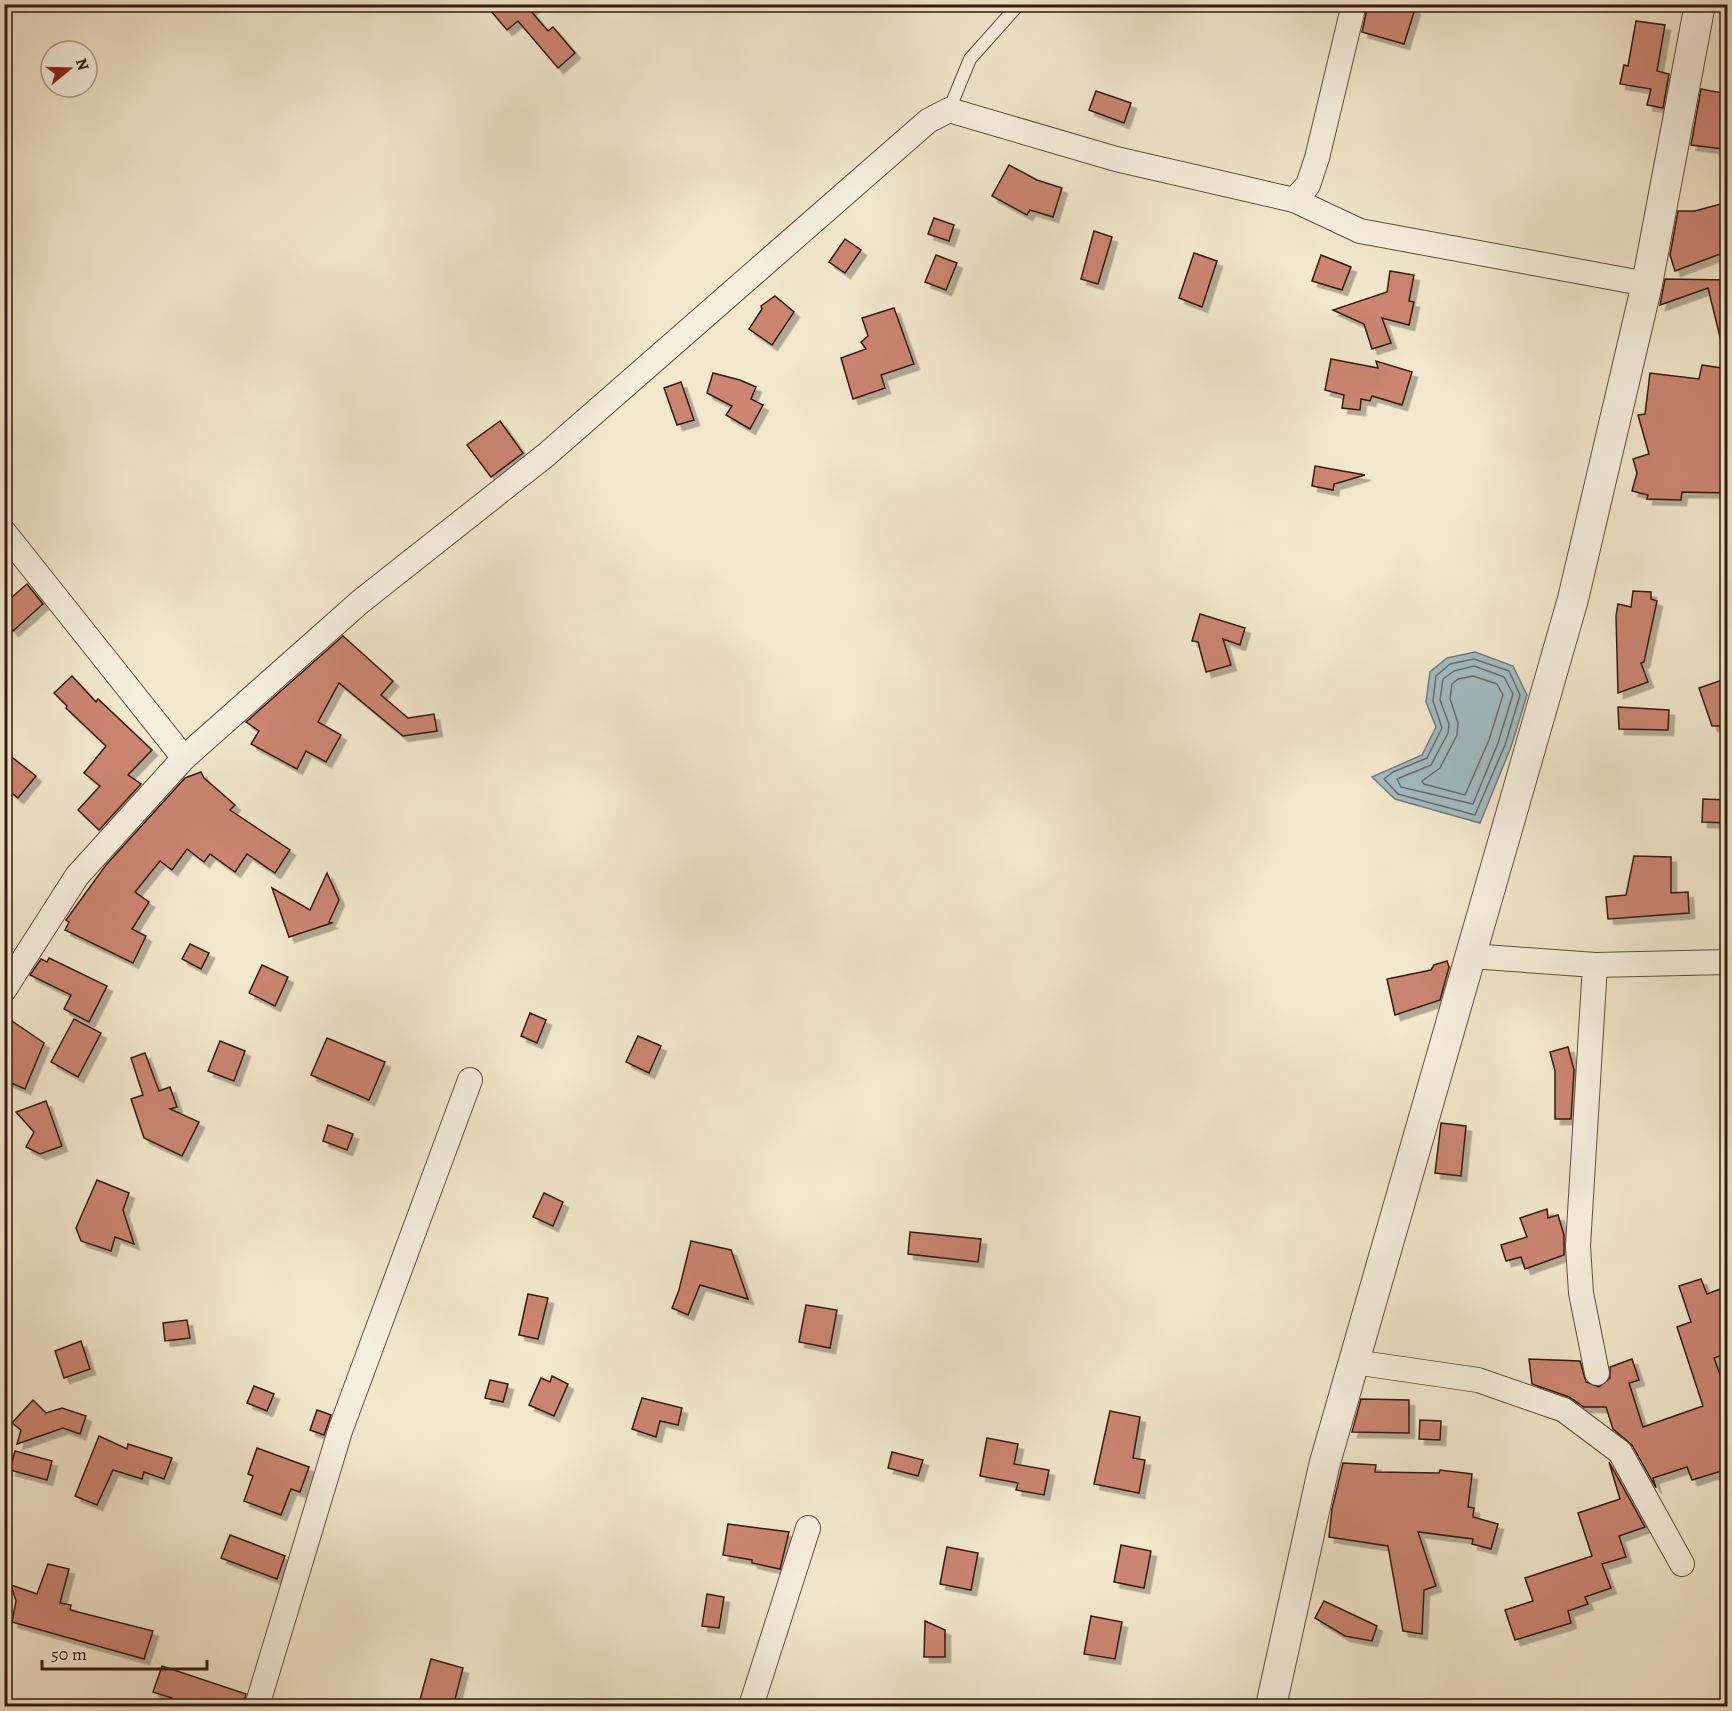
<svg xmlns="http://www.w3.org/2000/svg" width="1732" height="1711" viewBox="0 0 1732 1711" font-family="Alegreya,serif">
  <defs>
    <filter id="shadow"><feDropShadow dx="5.5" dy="5.5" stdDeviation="0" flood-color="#0004"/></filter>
  </defs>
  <rect width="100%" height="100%" fill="#f1e7cc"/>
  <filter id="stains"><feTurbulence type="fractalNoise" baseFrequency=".00333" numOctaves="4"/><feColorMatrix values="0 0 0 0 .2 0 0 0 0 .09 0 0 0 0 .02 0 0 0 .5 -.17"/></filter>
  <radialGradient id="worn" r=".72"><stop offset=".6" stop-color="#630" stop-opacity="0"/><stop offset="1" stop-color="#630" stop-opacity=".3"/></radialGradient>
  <path fill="#a1bcc3" stroke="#767b7b" stroke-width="1.5" d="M1475 652 1513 666 1527 695 1511 747 1480 823 1395 799 1372 777 1422 755 1436 727 1426 702 1430 672 1447 658Z"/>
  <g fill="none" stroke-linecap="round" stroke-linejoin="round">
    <g stroke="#6b6b69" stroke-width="1.5">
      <path d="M1474 659 1509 671 1520 695 1505 745 1475 815 1398 794 1384 779 1393 772 1427 758 1442 728 1433 701 1436 676 1450 664Z"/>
      <path d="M1474 666 1504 677 1513 694 1498 743 1473 804 1401 787 1397 779 1431 765 1448 733 1449 724 1440 700 1443 679 1454 671Z"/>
      <path d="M1473 676 1497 684 1503 695 1489 740 1465 795 1424 784 1422 781 1440 768 1457 735 1458 723 1450 699 1452 684 1458 679Z"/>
    </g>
  </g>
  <g fill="#cb8571" stroke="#351a0f" stroke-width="1.5" filter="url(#shadow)">
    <path d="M485 4H537L530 10 548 31 553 27 575 53 558 68 518 21 507 30Z"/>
    <path d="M1368 4H1402L1415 9 1404 44 1362 32Z"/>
    <path d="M1636 21 1665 25 1657 71 1669 74 1663 108 1647 105 1651 89 1620 84 1624 65 1628 66Z"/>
    <path d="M1701 89 1728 94V124L1723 149 1691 145Z"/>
    <path d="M1096 91 1131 103 1124 123 1089 110Z"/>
    <path d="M1009 165 1037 180 1062 188 1053 217 1030 210 1027 215 992 196Z"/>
    <path d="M1728 202V251L1675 271 1670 255 1678 211H1695Z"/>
    <path d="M934 218 954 225 949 241 928 234Z"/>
    <path d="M1094 231 1112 237 1098 284 1081 279Z"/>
    <path d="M845 239 861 250 845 273 829 262Z"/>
    <path d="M1194 253 1217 261 1202 307 1179 298Z"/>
    <path d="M936 255 957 263 946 290 925 282Z"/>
    <path d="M1321 255 1351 267 1342 290 1312 281Z"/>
    <path d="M1390 271 1414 275 1409 301 1414 302 1409 325 1382 318 1391 343 1372 349 1364 324 1333 310 1387 292Z"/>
    <path d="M1665 279 1728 280V340L1721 341 1708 288 1660 305Z"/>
    <path d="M775 296 794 312 772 345 749 329 762 309 761 306Z"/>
    <path d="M894 308 914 364 881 375 885 388 853 399 841 358 866 349 861 342 868 336 862 318Z"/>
    <path d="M1331 359 1378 368 1376 361 1412 372 1402 405 1372 396 1370 401 1361 399 1360 410 1342 408 1344 395 1325 390Z"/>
    <path d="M1702 365 1728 369V493L1682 492 1681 500 1647 499 1648 495 1632 491 1637 473 1633 459 1649 454 1638 415 1645 414 1650 373 1699 379Z"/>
    <path d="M713 373 740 380 756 387 751 399 763 405 750 429 726 415 732 406 707 393Z"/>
    <path d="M681 382 694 420 677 425 664 388Z"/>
    <path d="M500 421 523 453 491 477 467 445Z"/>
    <path d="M1315 466 1365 475 1334 484 1333 490 1312 486Z"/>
    <path d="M27 584 43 604 13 631 4 621V604Z"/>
    <path d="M1633 591 1651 592V599L1657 601 1644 662 1641 663 1648 682 1618 693 1616 616 1618 604 1631 607Z"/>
    <path d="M1200 614 1245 628 1240 645 1223 639 1231 665 1206 672 1198 642 1192 641Z"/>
    <path d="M343 636 393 681 381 695 408 718 434 714 437 731 403 736 339 683 318 722 341 735 326 762 306 751 297 769 251 744 259 731 246 722Z"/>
    <path d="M72 676 96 702 98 699 152 750 128 775 141 784 99 830 78 810 100 786 84 773 106 746 66 708 67 706 54 693Z"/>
    <path d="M1728 678V726H1712L1699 688Z"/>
    <path d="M1618 707 1669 710 1668 730 1619 729Z"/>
    <path d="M4 751 36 776 18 798 4 787Z"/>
    <path d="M201 772 204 778 235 805 230 810 290 850 275 873 247 854 235 872 210 854 204 862 187 849 172 870 160 861 135 892 149 902 132 929 146 936 133 963 65 930 69 922 66 920 106 865 185 778Z"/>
    <path d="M1703 799 1728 800V823L1702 822Z"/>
    <path d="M1634 856 1671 857V893L1688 892 1689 913 1608 919 1606 897 1626 895Z"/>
    <path d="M327 873 339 900 329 922 332 923 289 937 272 888 310 910Z"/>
    <path d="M190 944 209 953 201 969 182 959Z"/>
    <path d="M49 958 107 986 89 1022 64 1009 71 995 30 975 41 959 47 962Z"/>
    <path d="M1447 961 1449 967 1440 1000 1395 1015 1387 979 1431 970 1434 965Z"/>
    <path d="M262 965 288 977 275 1006 249 993Z"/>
    <path d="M530 1013 546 1020 537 1043 521 1036Z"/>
    <path d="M74 1019 101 1033 78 1077 51 1062Z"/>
    <path d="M12 1021 44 1043 25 1089 4 1080V1035Z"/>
    <path d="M638 1036 661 1046 649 1073 626 1062Z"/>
    <path d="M327 1038 385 1062 369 1100 311 1075Z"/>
    <path d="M220 1041 245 1051 234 1081 208 1071Z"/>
    <path d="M1568 1047 1574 1070 1571 1119H1555V1071L1550 1052Z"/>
    <path d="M145 1053 159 1091 170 1087 177 1107 170 1109 199 1122 182 1156 144 1138 131 1099 143 1095 131 1058Z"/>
    <path d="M46 1101 62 1146 40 1154 26 1147 34 1132 16 1112Z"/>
    <path d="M1441 1123 1466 1126 1461 1176 1435 1173Z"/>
    <path d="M328 1125 353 1134 347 1150 323 1141Z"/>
    <path d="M97 1180 129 1193 123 1210 134 1244 115 1237 111 1251 81 1241 76 1228Z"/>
    <path d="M544 1193 563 1202 553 1226 533 1217Z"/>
    <path d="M1547 1209 1548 1218 1558 1215 1564 1235V1255L1525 1269 1521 1257 1506 1261 1501 1245 1527 1237 1520 1218Z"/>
    <path d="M910 1232 981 1239 978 1262 908 1254Z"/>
    <path d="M691 1241 731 1250 748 1299 700 1285 688 1315 672 1308 679 1290Z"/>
    <path d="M1701 1279 1707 1294 1728 1286V1353L1714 1358 1728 1397V1469L1692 1480 1687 1467 1653 1478 1656 1488 1632 1445 1613 1429 1606 1407H1584L1569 1397 1532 1384 1529 1359 1580 1361 1586 1382 1599 1387 1610 1378V1367L1632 1359 1639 1380 1629 1383 1643 1427 1703 1406 1677 1327 1691 1322 1679 1286Z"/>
    <path d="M528 1294 548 1298 538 1339 519 1335Z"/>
    <path d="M806 1305 837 1310 830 1348 799 1342Z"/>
    <path d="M187 1320 190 1338 165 1341 163 1323Z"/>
    <path d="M81 1341 90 1369 64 1378 55 1351Z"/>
    <path d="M552 1376 568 1384 554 1416 529 1405 541 1378 550 1382Z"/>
    <path d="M490 1380 508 1384 503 1402 485 1398Z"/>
    <path d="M254 1386 274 1394 267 1411 247 1403Z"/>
    <path d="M642 1398 682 1408 678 1425 660 1421 656 1437 632 1429Z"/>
    <path d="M1361 1399 1409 1400V1433L1352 1432Z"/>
    <path d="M33 1400 46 1413 62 1408 86 1416 80 1434 63 1428 17 1444 21 1430 12 1423Z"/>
    <path d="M317 1410 331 1415 324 1435 310 1430Z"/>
    <path d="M1110 1411 1140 1417 1133 1458 1145 1460 1139 1493 1094 1484Z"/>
    <path d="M1420 1420 1441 1421 1440 1440 1419 1439Z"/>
    <path d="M99 1436 127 1449 128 1444 172 1458 164 1479 144 1472 142 1479 113 1470 97 1505 75 1496Z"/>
    <path d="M987 1438 1018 1444 1014 1464 1049 1470 1044 1495 1016 1490 1018 1483 980 1476Z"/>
    <path d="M257 1448 309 1467 300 1492 291 1489 281 1515 244 1501 253 1476 248 1474Z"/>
    <path d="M15 1451 52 1461 47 1480 10 1470Z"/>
    <path d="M892 1452 923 1460 918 1476 888 1468Z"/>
    <path d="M1609 1462 1645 1527 1619 1536 1626 1557 1602 1564 1611 1588 1585 1597 1588 1604 1568 1611 1571 1623 1515 1640 1505 1610 1533 1601 1525 1578 1592 1556 1578 1513 1620 1499Z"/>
    <path d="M1343 1463 1376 1465 1375 1472 1439 1473 1440 1470 1472 1474 1468 1507 1474 1508 1473 1517 1498 1524 1491 1549 1472 1544 1473 1539 1418 1532 1436 1586 1424 1590 1422 1634 1403 1631 1388 1546 1329 1537 1332 1509Z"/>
    <path d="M728 1524 789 1532 780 1569 752 1563V1560L723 1555Z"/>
    <path d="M230 1535 285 1556 277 1579 221 1558Z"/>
    <path d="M1121 1545 1151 1551 1144 1588 1114 1582Z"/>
    <path d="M947 1547 978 1553 971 1590 940 1584Z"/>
    <path d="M48 1564 69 1569 60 1603 71 1605 70 1610 153 1631 144 1659 12 1622 16 1601 11 1585 37 1594Z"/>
    <path d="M707 1594 724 1597 719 1628 702 1626Z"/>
    <path d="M1324 1601 1377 1626 1372 1641 1345 1636 1315 1618Z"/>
    <path d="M1091 1616 1122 1622 1115 1659 1084 1654Z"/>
    <path d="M925 1621 945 1630V1657H924Z"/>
    <path d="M431 1659 463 1668 453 1707H418Z"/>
    <path d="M162 1666 246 1694 243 1707H170L172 1698 153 1692Z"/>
  </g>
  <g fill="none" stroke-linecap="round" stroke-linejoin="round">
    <g stroke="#644d3e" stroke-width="14">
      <path id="service" d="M949 110 970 59 1019 4"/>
    </g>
    <g stroke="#644d3e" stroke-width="26">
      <g id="minor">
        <path d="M1294 200 1308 185 1317 158 1354 4"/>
        <path d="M4 532 184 758"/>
        <path d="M1471 956 1595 965 1728 962"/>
        <path d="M1595 965 1578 1246 1581 1293 1597 1373"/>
        <path d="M4 990 77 876 184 758 360 602 546 455 928 121 949 110 1116 159 1294 200 1360 231 1647 284"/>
        <path d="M1354 1362 1478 1380 1564 1410 1620 1452 1682 1564"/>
        <path d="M257 1706 340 1431 470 1080"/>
        <path d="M751 1706 808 1528"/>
      </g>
    </g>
    <g stroke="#644d3e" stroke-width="32">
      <path id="tertiary" d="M1271 1706 1324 1466 1573 599 1647 284 1700 4"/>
    </g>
    <use href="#service" stroke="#f6efde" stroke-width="12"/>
    <use href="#minor" stroke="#f6efde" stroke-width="24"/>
    <use href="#tertiary" stroke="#f6efde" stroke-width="30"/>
  </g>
  <rect width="1732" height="1711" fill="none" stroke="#f1e7cc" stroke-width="24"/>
  <rect x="6" y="6" width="1720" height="1699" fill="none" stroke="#351a0f" stroke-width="3"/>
  <rect x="12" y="12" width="1708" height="1687" fill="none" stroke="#351a0f" stroke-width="1.5"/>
  <g transform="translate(69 69) rotate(71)"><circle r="28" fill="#f6efde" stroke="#a99a8b" stroke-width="1.5"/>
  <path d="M0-4.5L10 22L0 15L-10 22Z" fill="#8f2418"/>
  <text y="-9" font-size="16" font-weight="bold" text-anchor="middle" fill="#351a0f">N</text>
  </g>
  <path d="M42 1660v9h165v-9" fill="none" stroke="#351a0f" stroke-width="3"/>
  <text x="51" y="1660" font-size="18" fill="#351a0f" stroke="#f6efde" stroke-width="4.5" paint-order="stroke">50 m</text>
  <rect width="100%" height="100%" filter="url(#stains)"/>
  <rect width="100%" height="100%" fill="url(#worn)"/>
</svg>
